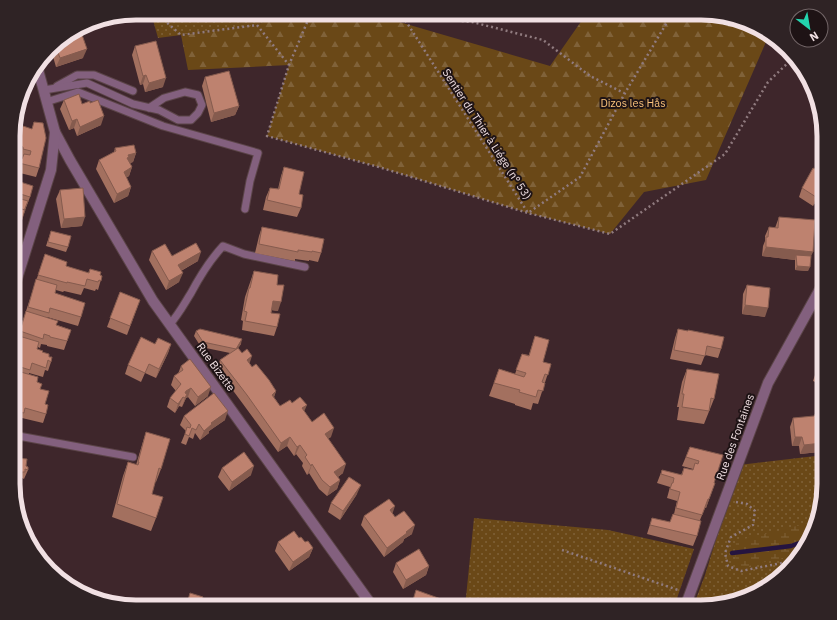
<svg xmlns="http://www.w3.org/2000/svg" width="837" height="620" viewBox="0 0 837 620" font-family="'IBM Plex Sans',sans-serif">
  <defs>
    <pattern id="grass-dots" width="8" height="8" patternUnits="userSpaceOnUse"><rect width="8" height="8" fill="#6a4817"/><path d="M2 2h.1M6 6h.1" fill="none" stroke="#806239" stroke-width="1.8" stroke-linecap="round"/></pattern>
    <pattern id="forest-firs" width="22" height="20" patternUnits="userSpaceOnUse"><rect width="22" height="20" fill="#6a4817"/><path d="M5 1l3.5 6h-7zM16 11l3.5 6h-7z" fill="#806239"/></pattern>
    <pattern id="wetland-marsh" width="20" height="14" patternUnits="userSpaceOnUse"><rect width="20" height="14" fill="#6a4817"/><path d="M1 5h8M5 5V1M11 12h8M15 12V8" fill="none" stroke="#806239"/></pattern>
  </defs>
  <rect width="100%" height="100%" fill="#3e262b"/>
  <g fill="url(#grass-dots)">
    <path d="M151 13H284L257 25 158 38Z"/>
    <path d="M824 455V492L815 531 794 565 755 594 701 607H693L705 575 739 465Z"/>
    <path d="M474 518 608 530 694 549 674 607H465Z"/>
  </g>
  <path fill="url(#forest-firs)" d="M284 13H398L396 21 550 66 587 13H709L748 22 769 35 706 180 644 192 610 234 528 213 382 168 267 136 289 65 188 70 181 35 257 25Z"/>
  <path fill="url(#wetland-marsh)" d="M817 521 815 531 801 554 735 569 736 541Z"/>
  <g fill="none" stroke-linecap="round" stroke-linejoin="round">
    <path stroke="#251440" stroke-width="4.5" d="M732 553 791 546 810 539"/>
    <g stroke="#5b4448" stroke-width="9">
      <g id="lane">
        <path d="M57 86 77 75H94L133 91"/>
        <path d="M44 90 87 83 133 104 159 110 178 120H191L198 113 202 105 198 95 185 92 164 98 149 108"/>
        <path d="M46 102 78 92 163 126 258 153 250 181 245 209"/>
        <path d="M170 324C179 314 184 304 191 293 200 276 210 260 223 246L244 254 305 267"/>
        <path d="M13 435 133 457"/>
      </g>
    </g>
    <g stroke="#5b4448" stroke-width="12">
      <g id="street">
        <path d="M55 132 70 160 153 301 373 607"/>
        <path d="M14 288 51 170 55 132 37 66"/>
        <path d="M685 607 768 383 824 282"/>
      </g>
    </g>
    <g stroke="#907b7f" stroke-width="2.5" stroke-dasharray="2 3" stroke-linecap="butt">
      <path d="M156 13 181 35 257 25 289 65"/>
      <path d="M311 13 289 65 267 136 382 168 528 213 580 177 625 93 666 24 671 13"/>
      <path d="M399 13 402 15 528 213 610 234 725 154 768 82 793 58"/>
      <path d="M402 15 472 22 543 40 590 76 624 93"/>
      <path d="M736 502 747 504 755 511 753 525 731 537 725 553 728 566 741 571 792 561 797 559"/>
      <path d="M562 550 678 590"/>
    </g>
    <use href="#lane" stroke="#83607e" stroke-width="7"/>
    <use href="#street" stroke="#83607e" stroke-width="10"/>
  </g>
  <g fill="#a3705f">
    <path d="M55 43 83 58 56 67 52 53 47 54V53Z"/>
    <path d="M135 46 163 87 145 92 143 84 140 85 132 55Z"/>
    <path d="M205 77 239 106 235 115 211 122 202 86Z"/>
    <path d="M64 100 82 104 90 103 101 125 77 136 74 128 69 130 60 109Z"/>
    <path d="M34 122 39 168 36 177 16 172 21 159H22L19 158 20 156 14 155V132L20 133 32 129Z"/>
    <path d="M115 148 136 153 133 162 130 163 132 167 129 176 126 178 131 187 128 196 114 203 96 169 99 160 114 152Z"/>
    <path d="M284 167 299 194 301 208 297 217 263 210 266 197 270 188 278 189 281 176Z"/>
    <path d="M824 173V204L817 200 813 206 799 197 802 188Z"/>
    <path d="M14 180 30 197 14 240Z"/>
    <path d="M60 190 82 226 61 228 56 199Z"/>
    <path d="M779 217 811 256 808 271 795 270V260L762 256 763 246 765 241V236L769 227 775 228Z"/>
    <path d="M262 227 321 253 318 262 309 260V261L295 259V261L255 253 259 236Z"/>
    <path d="M51 231 68 247 66 252 46 246Z"/>
    <path d="M152 251 172 256 198 261 181 271 179 282 166 290 149 260Z"/>
    <path d="M45 254 66 266 88 273 90 269 102 276 98 290 96 289 95 291 84 288 81 295 64 291 63 292 56 290 55 293 81 317 78 326 47 317V318L57 325 71 330 64 350 47 346V345L41 344 40 348 38 347 37 349 43 352 49 357 51 362 48 371 45 370 43 377 29 373V374L37 382 41 389 45 404 46 414 43 423 22 418 20 422 13 421 14 350 23 320Z"/>
    <path d="M254 271 277 285 278 311 272 310 271 313 277 327 274 336 242 330 243 321 241 320 245 297Z"/>
    <path d="M747 285 765 317 742 314 743 294Z"/>
    <path d="M120 292 140 300 127 335 107 327Z"/>
    <path d="M678 329 721 349 718 358 705 355 701 365 670 359 675 338Z"/>
    <path d="M196 331 241 344 238 348 252 367 276 391 274 397 280 406 292 403 304 411 312 422 331 437 328 438 343 473 338 477 340 480 337 489 327 496 319 489 309 473 307 475 302 466 303 463 296 454 294 456 287 446 278 452 243 404 217 369 220 360 230 353 201 347 194 336Z"/>
    <path d="M535 336 543 362 551 364 538 404 533 403 531 410 515 405V404L489 396 499 369 515 374 522 354 529 355Z"/>
    <path d="M155 344H171L168 353 156 378 145 373 141 382 125 374 128 365Z"/>
    <path d="M824 360V386L813 381 816 372Z"/>
    <path d="M181 366 208 396 195 406 188 397 186 398 182 407 179 406 175 413 167 407 170 398 176 391 171 385 174 376 178 374Z"/>
    <path d="M687 369 714 399 704 424 677 420 679 407H677L682 382Z"/>
    <path d="M184 416 225 420 209 431V433L200 440 195 433 193 439 189 437 186 445 181 443 186 431 180 425Z"/>
    <path d="M793 418 822 422 818 432 822 443 819 452 800 454 799 446H792L790 427Z"/>
    <path d="M146 432 161 469 156 482H155L152 494 156 518 151 531 112 517 123 476 128 462 136 465 142 445Z"/>
    <path d="M690 447 714 483H715L706 508H705L700 520 697 536 693 546 647 534 652 518 670 522 673 514H674L677 501 667 498 670 487 657 483 662 470 681 475 684 468 692 470 693 469 682 466Z"/>
    <path d="M15 458 26 466 28 470 24 479 22 478 21 481H20L16 493Z"/>
    <path d="M222 468 251 475 229 491 218 477Z"/>
    <path d="M357 494 340 520 328 512 331 503Z"/>
    <path d="M393 514 395 517 412 534 404 539 403 542 384 557 361 525 364 516Z"/>
    <path d="M299 538 313 548 309 557 289 571 275 551 278 542Z"/>
    <path d="M396 563 429 566 426 575 403 589 393 572Z"/>
  </g>
  <g fill="#855b4e">
    <path d="M54 44H55L52 53 47 54 48 52Z"/>
    <path d="M87 49 83 58 56 67 60 58Z"/>
    <path d="M146 75 143 84 140 85 143 76Z"/>
    <path d="M166 78 163 87 145 92 149 83Z"/>
    <path d="M33 79 30 88 24 89 27 80Z"/>
    <path d="M239 106 235 115 211 122 214 113Z"/>
    <path d="M104 116 101 125 77 136 80 127Z"/>
    <path d="M77 119 74 128 69 130 72 121Z"/>
    <path d="M136 153 133 162 127 164 124 167 128 155Z"/>
    <path d="M132 167 129 176 120 181 124 172Z"/>
    <path d="M131 187 128 196 114 203 117 194Z"/>
    <path d="M820 191 817 200 813 206 816 197Z"/>
    <path d="M85 217 82 226 61 228 64 219Z"/>
    <path d="M766 247 813 252 809 261 796 255 795 260 762 256Z"/>
    <path d="M201 252 198 261 175 274 178 265Z"/>
    <path d="M797 266 810 267 808 271 795 270Z"/>
    <path d="M183 273 179 282 166 290 169 281Z"/>
    <path d="M273 301 281 302 278 311 270 310Z"/>
    <path d="M745 305 768 308 765 317 742 314Z"/>
    <path d="M242 339 241 344 234 354 236 349Z"/>
    <path d="M171 344 168 353 156 378 159 369Z"/>
    <path d="M252 356 249 365 247 360Z"/>
    <path d="M211 387 208 396 195 406 198 397Z"/>
    <path d="M191 388 188 397 186 398 182 407 185 398V393L186 391Z"/>
    <path d="M276 391 273 400 272 395Z"/>
    <path d="M183 397 179 406 175 413 178 404Z"/>
    <path d="M307 405 303 414 302 408Z"/>
    <path d="M228 411 225 420 209 431V433L200 440 204 431 211 423Z"/>
    <path d="M822 422 819 431 814 437 818 428Z"/>
    <path d="M334 428 331 437 322 443 325 434Z"/>
    <path d="M290 437 287 446 278 452 281 443Z"/>
    <path d="M795 437H802L799 446H792Z"/>
    <path d="M822 443 819 452 800 454 804 445Z"/>
    <path d="M300 445 296 454 294 456 297 447Z"/>
    <path d="M312 464 309 473 307 475 311 466Z"/>
    <path d="M346 464 343 473 331 481 334 472Z"/>
    <path d="M254 466 251 475 229 491 232 482Z"/>
    <path d="M340 480 337 489 327 496 330 487Z"/>
    <path d="M13 483 20 484 16 493H13Z"/>
    <path d="M361 485 357 494 340 520 343 511Z"/>
    <path d="M708 499H709L706 508H705Z"/>
    <path d="M395 506 392 515 390 510Z"/>
    <path d="M415 525 412 534 404 539 403 542 384 557 387 548 406 532Z"/>
    <path d="M313 548 309 557 289 571 293 562Z"/>
    <path d="M429 566 426 575 403 589 406 580Z"/>
  </g>
  <g fill="#be826f" stroke="#855b4e">
    <path d="M80 29 87 49 60 58 55 44H54Z"/>
    <path d="M156 41 166 78 149 83 146 75 143 76 135 46Z"/>
    <path d="M229 71 239 106 214 113 205 77Z"/>
    <path d="M31 72 33 79 27 80 29 75Z"/>
    <path d="M79 94 82 104 90 101V103L98 100 104 116 80 127 77 119 72 121 64 100Z"/>
    <path d="M34 122 43 123 46 138 39 168 19 163 21 159H22L24 154 30 155 31 151 23 149V147L15 145V146H14V132L20 133 23 126 32 129Z"/>
    <path d="M134 145 136 153 128 155 129 157 127 158 132 167 124 172 131 187 117 194 99 160 116 151 115 148Z"/>
    <path d="M284 167 304 172 299 194 303 195 301 208 267 200 270 188 279 189Z"/>
    <path d="M813 168 824 173V193L820 191 816 197 802 188Z"/>
    <path d="M14 180 33 186 30 197 14 192Z"/>
    <path d="M83 188 85 217 64 219 60 190Z"/>
    <path d="M14 197 28 201 24 211 25 210 14 207Z"/>
    <path d="M14 207 25 210 18 231 14 229Z"/>
    <path d="M779 217 815 220 813 252 766 247V237H768L769 227 778 228Z"/>
    <path d="M262 227 324 239 321 253 312 251V252L298 250V252L259 244Z"/>
    <path d="M51 231 71 236 68 247 48 242Z"/>
    <path d="M196 243 201 252 178 265 183 273 169 281 152 251 165 244 172 256Z"/>
    <path d="M45 254 67 262 66 266 89 273 90 269 101 272 100 275 102 276 101 281 99 280 98 282 87 279 85 286 67 282V283L38 275Z"/>
    <path d="M796 255 811 256 810 267 797 266Z"/>
    <path d="M254 271 278 275 277 285H284L281 302 273 301 271 313 280 314 277 327 245 321 247 312 244 311 249 288H250Z"/>
    <path d="M36 279 57 285 55 293 85 303 81 317 50 308 49 313 28 307Z"/>
    <path d="M747 285 770 288 768 308 745 305Z"/>
    <path d="M120 292 140 300 130 326 110 318Z"/>
    <path d="M26 311 58 321 56 325 71 330 67 341 50 337V336L44 334 43 339 20 331Z"/>
    <path d="M200 329 242 339 236 349 203 342 196 331Z"/>
    <path d="M678 329 688 331V330L724 337 721 349 707 346 705 356 674 350Z"/>
    <path d="M19 336 39 342 37 349 43 351 42 352 49 354V357H52L51 362 48 360 46 368 32 363 30 370 14 365V351Z"/>
    <path d="M535 336 549 340 543 362 551 364 548 375 545 374 542 382 545 383 543 391 538 390 536 397 519 392 520 390 494 383 499 369 524 377 526 373 516 370 522 354 529 356Z"/>
    <path d="M141 337 155 344 158 338 171 344 159 369 149 364 145 373 128 365Z"/>
    <path d="M238 348 242 353 247 349 252 356 247 360 252 367 256 364 269 380 276 391 272 395 280 406 290 400 292 403 300 397 307 405 302 408 312 422 324 413 334 428 325 434 346 464 334 472 340 480 330 487 322 480 312 464 311 466 305 457 307 455 300 445 297 447 290 437 281 443 247 395 220 360Z"/>
    <path d="M190 359 211 387 198 397 191 388 186 391 185 393 187 394 185 398 183 397 178 404 170 398 181 384 174 376 183 370 181 366Z"/>
    <path d="M824 360V375L816 372 821 362 822 363Z"/>
    <path d="M687 369 719 374 714 399 711 398 709 411 682 407 684 394H682Z"/>
    <path d="M14 370 38 377 37 382 42 384 40 389 49 391 45 404 48 405 46 414 25 408 24 413 13 411Z"/>
    <path d="M214 393 228 411 211 423 212 424 204 431 199 424 196 430 192 428 189 436 185 434 187 427 190 428 191 425 184 416Z"/>
    <path d="M816 413 822 418V422L818 428 819 433 822 435V443L804 445 802 437H795L793 418 814 416Z"/>
    <path d="M146 432 170 439 161 469 159 468 152 494 163 497 156 518 117 504 128 462 138 465 139 462H138Z"/>
    <path d="M690 447 723 455 714 483H715L709 499H708L702 515 676 508 680 492 670 489 672 483H673L674 478 661 474 662 470 682 475 684 468 693 470 695 463 698 464 699 461 686 457Z"/>
    <path d="M13 448H16L15 458 27 459 26 466 28 467V470L25 469V472H22L20 484 13 483Z"/>
    <path d="M244 452 254 466 232 482 222 468Z"/>
    <path d="M349 477 361 485 343 511 331 503Z"/>
    <path d="M389 499 395 506 390 510 395 517 404 511 415 525 406 532 407 533 387 548 364 516Z"/>
    <path d="M673 514 701 521 697 536 650 525 652 518 670 522Z"/>
    <path d="M294 531 299 538 301 537 305 542 308 541 313 548 293 562 278 542Z"/>
    <path d="M419 549 429 566 406 580 396 563Z"/>
    <path d="M416 590 441 599 438 607H411Z"/>
    <path d="M190 593 203 597 199 607H186Z"/>
  </g>
  <g text-anchor="middle" dominant-baseline="central" stroke-width="4" stroke-linejoin="round" paint-order="stroke">
    <g font-size="11" fill="#fbc37b" stroke="#1e1315">
      <text x="633" y="103">Dizos les Hås</text>
    </g>
    <g font-size="11" fill="#f1e0e3" stroke="#1e1315">
      <text transform="translate(487 134) rotate(57)">Sentier du Thier à Liége (n° 53)</text>
      <text transform="translate(216 367) rotate(54)">Rue Bizette</text>
      <text transform="translate(735 437) rotate(-70)">Rue des Fontaines</text>
    </g>
  </g>
  <path d="M0 0H837V620H0ZM136 20H701A116 116 0 0 1 817 136V484A116 116 0 0 1 701 600H136A116 116 0 0 1 20 484V136A116 116 0 0 1 136 20Z" fill="#2f2325" fill-rule="evenodd"/>
  <path fill="none" stroke="#f1e0e3" stroke-width="5" d="M136 20H701A116 116 0 0 1 817 136V484A116 116 0 0 1 701 600H136A116 116 0 0 1 20 484V136A116 116 0 0 1 136 20Z"/>
  <g transform="translate(809 28) rotate(149)"><circle r="19" fill="#1e1315" stroke="#726567"/>
  <path d="M0-3L7 15L0 10L-7 15Z" fill="#23d5af"/>
  <text y="-6" font-size="11" font-weight="bold" text-anchor="middle" fill="#f1e0e3">N</text>
  </g>
</svg>
